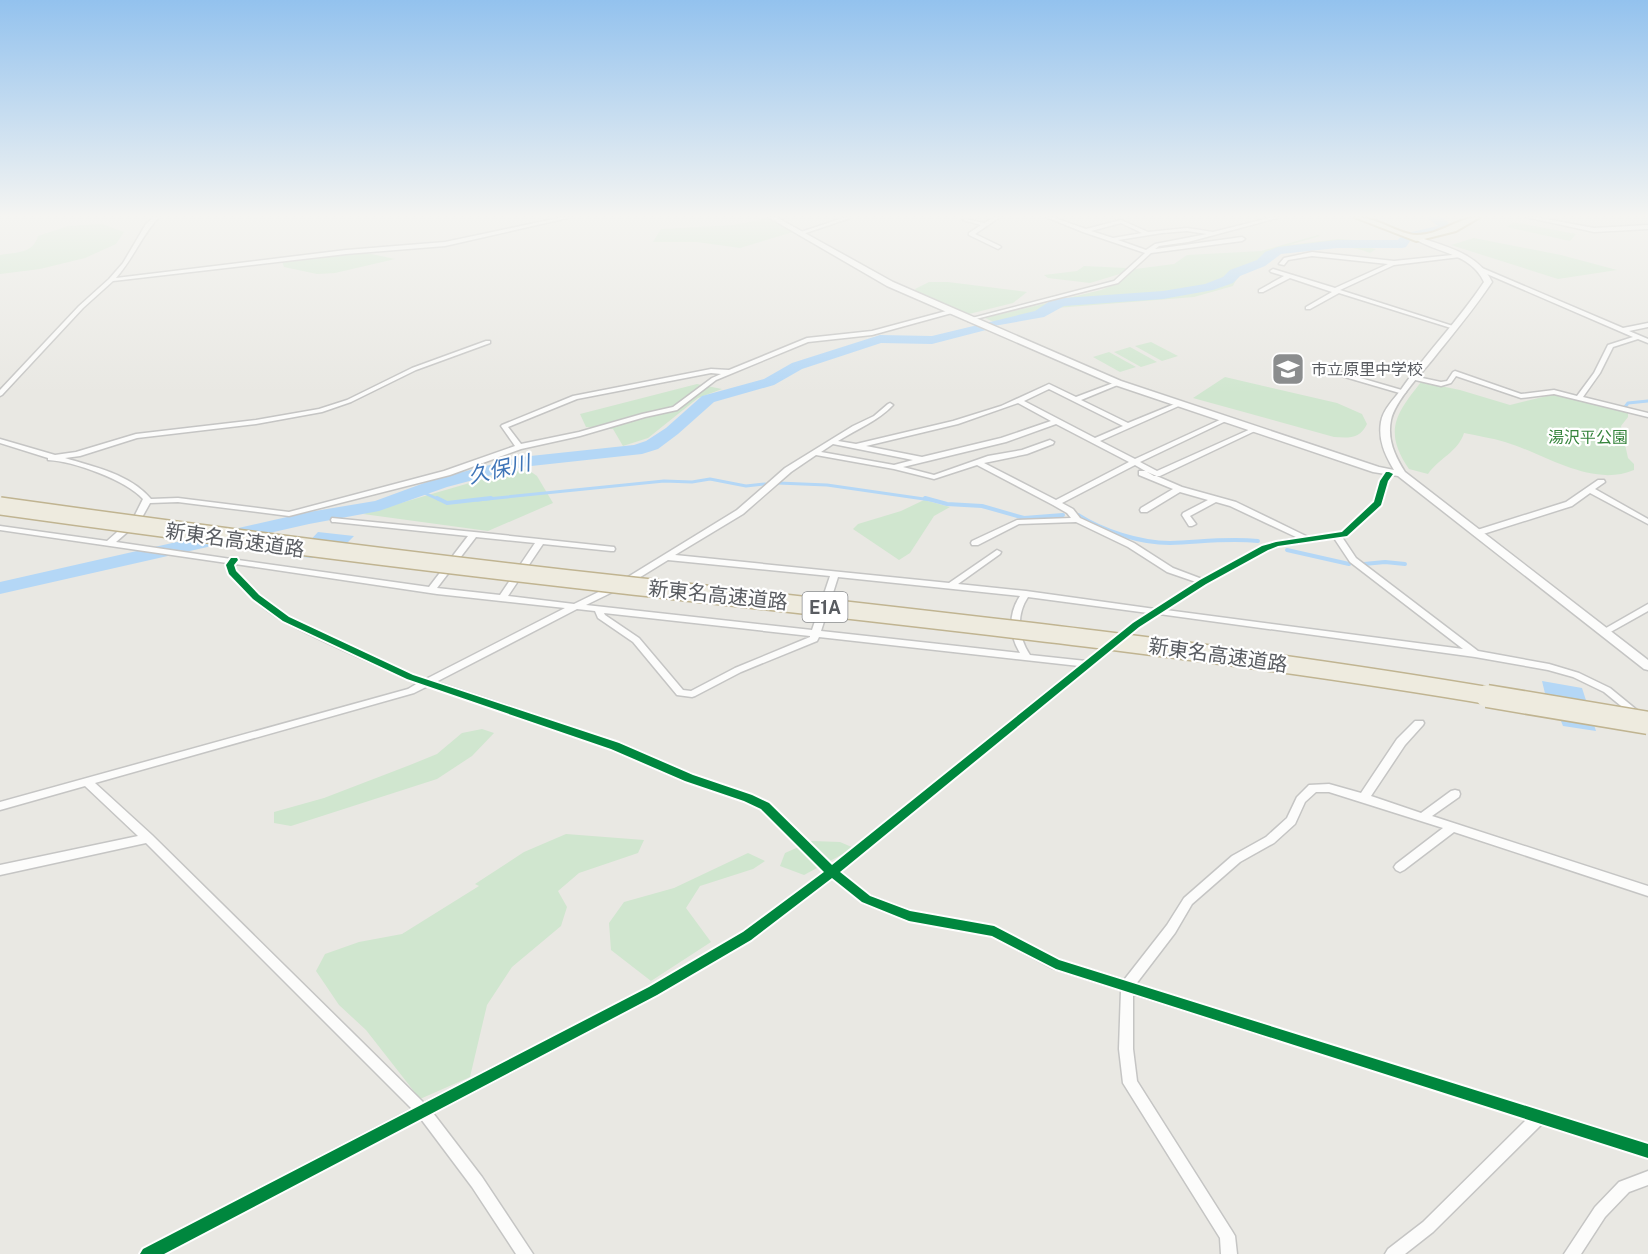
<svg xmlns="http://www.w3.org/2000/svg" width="1648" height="1254" viewBox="0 0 1648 1254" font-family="'Public Sans','Noto Sans JP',sans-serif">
  <rect width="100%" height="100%" fill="#e9e8e3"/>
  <g fill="#d0e6cf">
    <path d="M767 218 793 232 740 248 697 242H653L661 229 734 225Z"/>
    <path d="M1513 222 1576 234 1570 241 1507 227Z"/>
    <path d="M102 224 124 232 116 244 85 258 40 269 0 274V255C16 252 33 254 38 236L68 226Z"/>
    <path d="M1318 235 1320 236 1289 245 1338 239 1354 240 1347 243 1376 249 1370 253C1350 244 1298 241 1278 251 1272 254 1271 260 1266 263 1250 274 1243 266 1233 286L1194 297 1056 308 1040 315 998 324 985 318 1101 290 1118 283 1135 269 1174 264 1187 255 1261 251Z"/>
    <path d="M1474 238 1561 255 1617 270 1558 279 1451 245Z"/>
    <path d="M362 252 395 259 335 273 317 274 284 267 282 261Z"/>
    <path d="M1084 266 1126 268 1123 273 1090 283 1048 278 1044 275 1077 271Z"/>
    <path d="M929 282H948L1027 292 1013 303 969 314 918 296 915 289Z"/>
    <path d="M1151 342 1178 356 1162 361 1135 346Z"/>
    <path d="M1130 347 1157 362 1141 367 1114 352Z"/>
    <path d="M1109 352 1136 367 1120 372 1093 357Z"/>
    <path d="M1225 377 1337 403 1362 414 1367 424C1360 439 1349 438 1334 437L1193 398Z"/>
    <path d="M1421 382 1460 390 1510 405 1555 394 1622 410 1628 413V417L1621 426 1628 458 1634 464V470C1592 488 1545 454 1505 442 1492 438 1478 436 1464 433 1458 452 1439 458 1428 474L1409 469C1383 431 1396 414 1421 382Z"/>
    <path d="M697 384 722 389 698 398 648 438 623 446 613 429 586 427 580 414Z"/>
    <path d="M527 469 537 476 553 503 488 531 363 514 497 475Z"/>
    <path d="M924 500 950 507 934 516 910 553 899 560 853 529 858 524 901 511Z"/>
    <path d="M482 729 494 733 472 756 437 779 291 826 274 823V812L324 798 410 765 437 754 462 733Z"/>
    <path d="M566 834 644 840 638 853 579 873 558 891 567 907 561 926 512 967 487 1005 470 1077 420 1099 366 1030 339 1005 316 971 325 954 359 942 402 934 479 886 475 884 524 852Z"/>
    <path d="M812 841 840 842 854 848 804 875 780 866 785 853Z"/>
    <path d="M748 853 765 861 753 869 700 886 686 908 711 942 651 981 611 950 609 923 624 902 674 888Z"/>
  </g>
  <g fill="#b4d7f6">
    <path d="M318 532 354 536 344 546 325 544 313 558 258 553 272 540 306 545Z"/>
    <path d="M1542 681 1582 688 1596 731 1563 726 1557 711 1549 710Z"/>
  </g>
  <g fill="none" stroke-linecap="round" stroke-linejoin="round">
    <g stroke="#b4d7f6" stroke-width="3">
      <path d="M1625 407 1628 403 1648 401"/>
      <path d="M778 483 827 485 931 500"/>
      <path d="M420 491 440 500"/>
      <path d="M477 500 664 481 692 482 710 479 746 486 765 484"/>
    </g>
    <g stroke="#b4d7f6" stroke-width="4">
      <path d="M437 498 447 503 491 498"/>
      <path d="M925 498 947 504 982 506 1024 518 1063 515"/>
      <path d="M1078 515C1103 531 1140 543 1170 543 1201 542 1226 538 1258 541"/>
      <path d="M1287 550 1349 564"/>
      <path d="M1364 564 1385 562 1405 564"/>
    </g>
    <path fill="#b4d7f6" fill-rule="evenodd" d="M1426 217H1440L1448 222 1449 228 1447 230 1412 238 1406 247 1402 248H1337L1281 254 1265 266 1240 276 1233 283 1213 290 1163 299 1064 306 1044 317 988 327 986 330 932 344 881 343 802 369 774 385 714 402 678 434 658 449 642 454 522 467 447 487 379 511 309 524 0 594V582L309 512 375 501 435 479 521 457 634 445 646 441 666 428 702 396 764 379 792 363 880 335 932 336 1035 311 1050 301 1064 298 1163 291 1205 284 1223 277 1230 270 1257 260 1265 252 1278 247 1337 240H1398L1403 234 1438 226Z"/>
    <g stroke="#c5c5c4" stroke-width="3">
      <g id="minor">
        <path d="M154 217H159C142 235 133 259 116 278L346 250 445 242 563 217H572L445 246 346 254 113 281 83 308 2 395 0 396V390L79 306 109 279 123 263 146 224Z"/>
        <path d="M846 217H853L803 234 798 233Z"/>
        <path d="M995 217H1000L975 234 1000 246 1001 247 998 249 969 235V233L981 225 963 220 965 219 984 223Z"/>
        <path d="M1046 217H1052L1086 229 1121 220 1148 232 1187 228 1213 232 1273 217H1281L1188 242 1159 246 1155 249 1242 237 1245 239 1242 241 1151 253 1118 283 968 321V319L1114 281 1145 253 1083 232ZM1121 223 1142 233 1113 238 1091 231ZM1187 231 1207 234 1155 244 1146 250 1118 240 1162 233Z"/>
        <path d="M1526 217H1535L1594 228 1648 225V229L1594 232Z"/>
        <path d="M1312 252 1394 261 1462 254 1463 255 1460 257 1394 265 1340 290 1456 327 1451 328 1339 293 1310 309H1306V307L1332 292 1290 278 1263 292H1259V290L1284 276 1271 272 1270 271 1273 269 1335 288 1388 264 1312 256 1288 260 1284 265 1279 264 1284 258Z"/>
        <path d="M1482 268 1623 328 1648 323V327L1629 331 1648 339V343L1638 339 1613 347 1600 373 1583 397 1648 413V417L1554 394 1521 398 1456 376 1451 383 1441 386 1411 379V377L1413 376 1441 382 1447 381 1453 372 1455 371 1521 394 1554 390 1577 396 1594 373 1608 345 1633 337 1480 271 1479 270Z"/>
        <path d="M950 310 953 312 952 313 872 335 808 342 716 380 677 410 645 417 580 436 521 449 450 475 289 516 178 502 150 503 140 521 116 542 231 559 234 558 238 560 429 587 468 536 335 522H332L331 520 332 518 474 532 614 547 615 549 614 551H611L543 544 508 596 574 604 623 580 737 510 785 468 853 426 874 416 888 404 890 403 893 405C878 421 857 429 838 441L856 444 953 421 1001 406 1049 384 1076 397 1116 382H1120V384L1081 400 1128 423 1177 403H1181V405L1100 441 1135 459 1224 418H1228V420L1140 462 1157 471 1253 428H1257V430L1160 476H1154L1135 465 1062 503 1073 509 1080 518 1134 543 1173 568 1202 579 1262 546 1276 542 1298 538 1230 506 1216 502 1190 516 1196 524 1192 526H1189L1182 515 1183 513 1208 500 1180 492 1147 512H1141L1140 510 1141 508 1173 489 1139 475V471H1145L1182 487 1236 502 1308 537 1342 532 1374 502 1380 481 1386 472H1392L1393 474 1388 481 1381 505 1347 536 1342 537 1356 558 1478 651 1549 664 1579 673 1610 688 1643 715 1645 717 1643 719H1637L1604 692 1573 677 1548 670 1475 657 1159 614 1139 627 840 872 870 896 910 911 994 926 1059 960 1124 980 1167 925 1184 898 1232 856 1266 837 1287 818 1297 797 1309 785 1329 784 1361 793 1397 739 1415 721H1423L1424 723 1423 725 1405 745 1371 796 1421 813 1451 791 1455 790 1459 791 1460 794 1459 797 1432 816 1648 886V896L1454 832 1404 870 1400 872 1396 870 1394 867 1396 864 1443 828 1329 792H1316L1305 802 1295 824 1274 843 1240 862 1192 904 1175 933 1136 984 1648 1144V1158L1542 1124 1433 1232 1405 1254H1385L1388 1249 1423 1222 1527 1119 1133 994V1049L1137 1081 1232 1231 1235 1236 1237 1254H1221L1220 1238 1123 1083 1119 1049 1121 990 1052 968 992 936 905 919 862 902 832 878 751 940 657 995 433 1113 482 1177 533 1254H516L472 1187 421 1119 164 1254H140L143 1249 412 1109 146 843 0 875V865L138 836 85 786 0 810V802L408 689 418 683 407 679C366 660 324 643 285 622 268 613 231 583 226 565L227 563 0 530V526L107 541 134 517 143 499C126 480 73 461 48 460V458L0 443V439L55 455 76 452 136 434 256 420 319 409 347 400 412 368 486 341H490V343L416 370 351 402 322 412 256 424 137 438 80 456 65 458C94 467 130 474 151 499L178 498 289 512 444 471 515 446 501 426 502 425 573 396 711 369 729 370 807 338 872 331ZM711 373 721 374 712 378 673 407 642 414 579 432 521 444 508 427 577 399ZM1049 389 1123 426 1095 438 1024 401ZM1018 403 1051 421 1001 438 922 457 866 446 958 424ZM1056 424 1129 462 1056 500 984 463 1027 454 1053 444 1054 442 1050 440 1022 450 988 456 934 475 903 467 1006 442ZM833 444 913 460 894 465 821 452ZM816 455 894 469 934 479 977 465 1053 505 1067 513 1071 518 1017 520 972 541 971 543 972 545H978L1019 524 1076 522 1128 547 1167 572 1196 582 1155 609 1026 591 958 584 1000 554 1001 552 997 550 949 583 675 555 743 514 791 472ZM476 537 535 543 500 595 437 588ZM1334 538 1350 562 1463 649 1166 610 1206 584 1268 550 1278 546ZM668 560 830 576 812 630 586 605 629 584ZM235 564 437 594 565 608 426 679 413 675 289 617 259 595 236 571ZM838 577 1020 596C1008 614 1009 635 1020 653L821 631ZM1028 597 1148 613 1133 623 1086 661 1030 655C1018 637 1016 615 1028 597ZM577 609 595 611 598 618 633 642 677 695 692 697 695 696 741 672 817 641 819 637 1079 666 832 865 769 803 752 795 693 775 619 743 436 682ZM604 613 810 636V637L735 668 691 691 683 690 639 638 605 615ZM428 686 611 749 685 781 744 801 761 809 824 872 743 932 649 987 424 1103 152 835 95 783 414 693Z"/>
        <path d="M1340 372 1405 391 1406 392 1403 394 1338 375 1337 374Z"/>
        <path d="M1598 480H1604L1605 482 1595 489 1648 519V524L1590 493 1572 506 1480 535H1477L1473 533 1474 531 1566 502Z"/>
        <path d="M1648 604V611L1607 634H1601L1599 632Z"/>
        <path d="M1648 1171V1185L1629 1192 1605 1217 1581 1254H1564L1595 1207 1619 1182Z"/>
      </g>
    </g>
    <g stroke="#c5c5c4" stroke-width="3">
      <path id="tertiary" d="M768 217H776L893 282 1121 381 1379 467 1394 470C1385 455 1378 440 1381 422 1383 410 1393 400 1400 391 1426 353 1459 320 1484 282 1471 253 1436 253 1413 238L1418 237C1445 246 1479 254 1492 282 1474 309 1453 334 1433 359 1420 375 1395 401 1391 420 1387 440 1395 456 1405 472L1648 660V670L1644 669 1398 476 1373 472 1115 385 887 286Z"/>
    </g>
    <g stroke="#c0b491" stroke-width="4">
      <path id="trunk" d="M1354 217C1378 217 1399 235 1417 235 1440 235 1459 217 1480 217L1456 231 1416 241Z"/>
    </g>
    <use href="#minor" fill="#fcfcfb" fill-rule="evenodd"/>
    <use href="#tertiary" fill="#fcfcfb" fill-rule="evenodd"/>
    <use href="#trunk" fill="#f0eee2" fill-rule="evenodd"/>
    <g stroke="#c0b491" stroke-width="20" stroke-linecap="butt">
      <path id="motorway-bridge-far1" d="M0 506C208 535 416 562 624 585 915 618 1207 648 1496 697"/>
    </g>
    <g stroke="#c0b491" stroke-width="25" stroke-linecap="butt">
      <path id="motorway-bridge" d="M1487 696 1648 723"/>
    </g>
    <use href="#motorway-bridge-far1" stroke="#eeebdf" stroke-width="17"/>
    <use href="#motorway-bridge" stroke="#eeebdf" stroke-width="22"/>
    <g stroke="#fff" stroke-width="4">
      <path id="cycleway" d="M1386 472H1389L1393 474 1388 481 1381 505 1347 536 1278 546 1268 550 1206 584 1139 627 840 872 870 896 910 911 994 926 1059 960 1648 1144V1158L1056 969 992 936 909 921 862 902 832 878 751 940 657 995 164 1254H140L143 1249 649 987 743 932 824 872 761 809 744 801 685 781 611 749 407 679 283 621 253 599 229 574 226 565 231 558H237L238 560 234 565 236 571 259 595 289 617 413 675 619 743 693 775 752 795 769 803 832 865 1133 623 1200 580 1262 546 1276 542 1342 532 1374 502 1380 481Z"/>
    </g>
    <use href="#cycleway" fill="#00873e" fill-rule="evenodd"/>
  </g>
  <linearGradient id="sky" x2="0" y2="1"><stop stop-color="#93c2ee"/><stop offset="0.55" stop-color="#f5f5f2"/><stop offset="1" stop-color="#f5f5f2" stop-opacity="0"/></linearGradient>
  <rect width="1648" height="393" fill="url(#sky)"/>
  <defs>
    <g id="school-square" transform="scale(1.725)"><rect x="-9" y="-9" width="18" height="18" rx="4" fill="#8b8d8e" stroke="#fff"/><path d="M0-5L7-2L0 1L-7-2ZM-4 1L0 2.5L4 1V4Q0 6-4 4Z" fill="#fff"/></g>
  </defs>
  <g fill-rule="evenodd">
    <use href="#school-square" x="1288" y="369"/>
  </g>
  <g text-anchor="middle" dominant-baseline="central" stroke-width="4.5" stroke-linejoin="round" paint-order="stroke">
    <g font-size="16" fill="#595c61" stroke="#fff" text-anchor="start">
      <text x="1311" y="369">市立原里中学校</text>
    </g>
    <g font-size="16" fill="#35843c" stroke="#fff">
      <text x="1588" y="437">湯沢平公園</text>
    </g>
    <rect fill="#fff" stroke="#8b8d90" stroke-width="1.5" x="802.5" y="592" width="45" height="30" rx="4.5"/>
    <g font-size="18" font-weight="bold" fill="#595c61">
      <text x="825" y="607">E1A</text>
    </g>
    <g font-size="20" fill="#595c61" stroke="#fff">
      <text transform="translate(235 540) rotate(8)">新東名高速道路</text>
      <text transform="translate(718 595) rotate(6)">新東名高速道路</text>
      <text transform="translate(1218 655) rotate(8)">新東名高速道路</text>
    </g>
    <g font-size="21" font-style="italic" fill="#3f75b8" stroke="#fff">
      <text transform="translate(499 469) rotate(-13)">久保川</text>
    </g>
  </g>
</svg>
